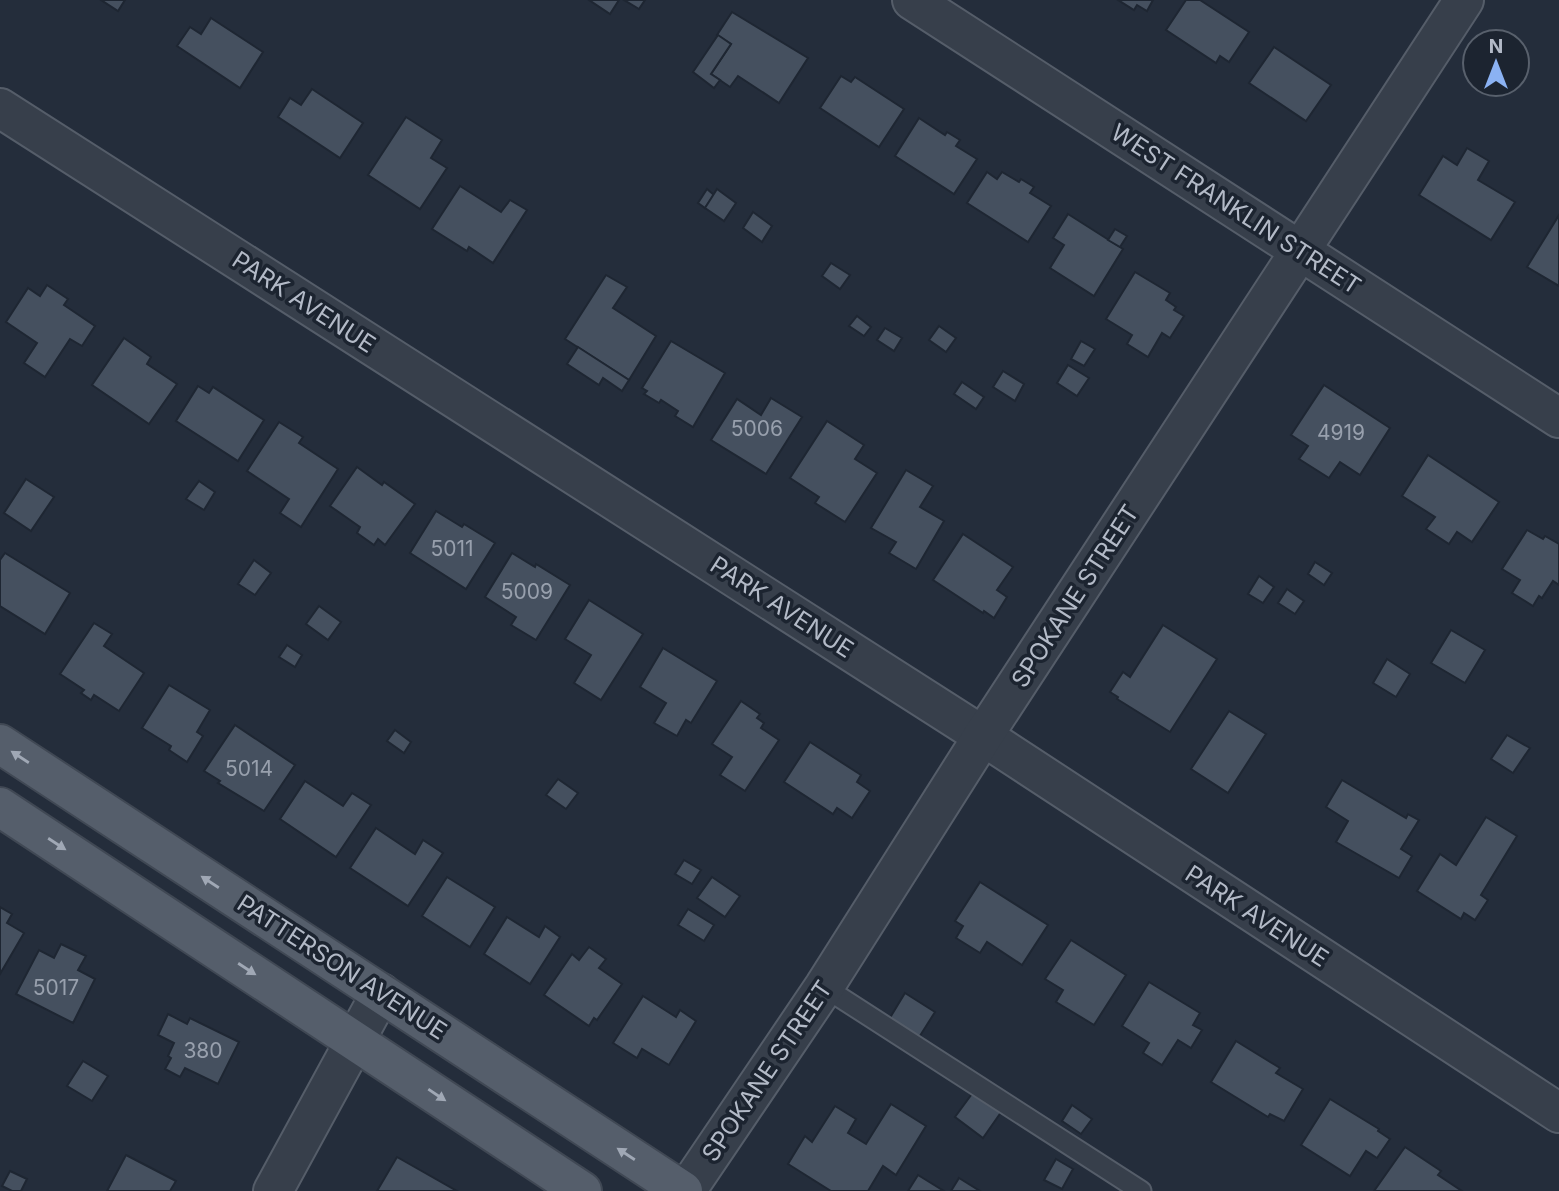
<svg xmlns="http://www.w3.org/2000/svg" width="1559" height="1191" viewBox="0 0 1559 1191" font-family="Inter,sans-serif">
  <rect width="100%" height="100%" fill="#242d3b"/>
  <g fill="#45505f" stroke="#1e2632" stroke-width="2">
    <path d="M101 0H125L118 11Z"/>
    <path d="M589 0H619L610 14Z"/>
    <path d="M624 0H645L639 9Z"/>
    <path d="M1118 0H1153L1147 11 1137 5 1134 10Z"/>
    <path d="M1186 0H1200L1249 32 1229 62 1220 56 1216 63 1166 30Z"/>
    <path d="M732 12 808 58 779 103 738 76 730 87 711 74 731 44 717 35Z"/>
    <path d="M211 18 263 52 240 88 177 46 190 27 201 34Z"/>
    <path d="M718 35 731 44 711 74 720 80 714 88 693 72Z"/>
    <path d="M1274 47 1331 85 1306 121 1249 83Z"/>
    <path d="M841 76 851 82 855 77 904 109 879 147 820 108Z"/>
    <path d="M312 89 363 123 340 158 278 117 290 98 301 105Z"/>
    <path d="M406 117 442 140 431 158 447 168 420 209 368 175Z"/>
    <path d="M919 118 945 135 947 132 960 140 956 146 977 159 954 194 895 156Z"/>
    <path d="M1467 148 1489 161 1478 180 1515 202 1491 240 1419 195 1443 156 1457 165Z"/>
    <path d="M987 172 997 179 1002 172 1019 182 1021 179 1034 187 1030 193 1051 206 1028 242 967 203Z"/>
    <path d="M460 186 501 212 510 200 527 210 493 263 469 247 467 251 432 229Z"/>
    <path d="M707 189 714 195 705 208 698 203Z"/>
    <path d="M717 189 736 203 724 221 705 208Z"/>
    <path d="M753 212 772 226 762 242 743 228Z"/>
    <path d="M1068 214 1123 249 1094 296 1050 268 1064 245 1053 238Z"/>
    <path d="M1559 215V286L1527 267Z"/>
    <path d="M1115 229 1127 236 1120 247 1108 240Z"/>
    <path d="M831 263 850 275 840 289 822 276Z"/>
    <path d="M1135 272 1170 293 1166 300 1176 307 1174 310 1184 316 1170 338 1162 333 1148 357 1127 344 1132 335 1106 319Z"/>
    <path d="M606 275 627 287 613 308 656 336 629 380 565 339Z"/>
    <path d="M47 285 68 299 64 305 95 326 82 346 70 339 45 377 24 363 37 343 6 322 28 288 40 296Z"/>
    <path d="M857 316 871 327 864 336 849 326Z"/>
    <path d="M939 326 956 338 946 352 929 340Z"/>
    <path d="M885 328 902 338 894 351 877 340Z"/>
    <path d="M124 338 151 357 147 364 177 384 149 424 92 385Z"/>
    <path d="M671 341 725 373 693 427 675 416 678 411 661 400 659 403 644 394 647 391 642 388Z"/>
    <path d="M1081 341 1095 349 1084 366 1071 359Z"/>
    <path d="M578 347 629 380 622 391 603 378 599 385 567 364Z"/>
    <path d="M1068 365 1089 378 1077 396 1057 383Z"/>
    <path d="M1003 371 1024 384 1015 401 993 387Z"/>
    <path d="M962 382 984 397 976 409 954 394Z"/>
    <path d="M1324 385 1390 428 1360 475 1340 462 1329 478 1299 459 1308 446 1291 435Z"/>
    <path d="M198 386 209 393 213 387 264 420 238 461 176 421Z"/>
    <path d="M771 398 802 417 766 474 711 440 737 399 761 415Z"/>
    <path d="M827 421 864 445 855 459 877 473 845 522 815 503 819 497 790 478Z"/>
    <path d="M279 422 303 437 299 443 338 469 301 527 280 513 289 499 247 471Z"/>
    <path d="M1428 455 1499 502 1472 542 1457 532 1449 544 1426 529 1435 517 1402 496Z"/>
    <path d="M357 467 382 485 384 482 415 504 385 545 378 539 374 545 357 533 360 527 330 506Z"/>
    <path d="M906 470 933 486 920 507 944 521 916 569 889 553 896 542 871 528Z"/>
    <path d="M26 479 54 497 31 531 4 513Z"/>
    <path d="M199 481 215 492 204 510 186 499Z"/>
    <path d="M436 511 462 527 464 524 495 543 466 589 410 553Z"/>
    <path d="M1527 530 1543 539 1545 536 1559 544V585L1553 581 1542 598 1539 596 1533 606 1512 593 1520 580 1502 569Z"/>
    <path d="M963 534 1013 567 997 590 1007 597 994 618 984 611 983 613 933 580Z"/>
    <path d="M5 553 70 593 45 634 0 606V560Z"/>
    <path d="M512 553 535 567 536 564 570 585 536 640 511 625 516 617 485 597Z"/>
    <path d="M254 560 271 573 255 595 238 584Z"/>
    <path d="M1315 562 1332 573 1324 585 1308 574Z"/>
    <path d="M1259 576 1274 587 1263 603 1248 594Z"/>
    <path d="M1287 589 1304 601 1295 614 1278 603Z"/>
    <path d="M589 600 643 634 601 700 574 683 591 655 565 639Z"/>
    <path d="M319 606 341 622 328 640 306 624Z"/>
    <path d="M94 623 112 634 104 646 144 673 119 711 94 695 91 700 81 693 84 690 60 674Z"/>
    <path d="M1163 625 1217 659 1170 732 1117 699 1118 697 1110 692 1123 672 1130 677Z"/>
    <path d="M1451 630 1485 650 1465 683 1431 663Z"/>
    <path d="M287 645 302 655 295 667 279 657Z"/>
    <path d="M663 648 717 681 691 723 686 720 677 736 654 723 666 703 640 687Z"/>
    <path d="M1387 659 1410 674 1396 697 1373 683Z"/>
    <path d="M169 685 210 710 197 732 203 736 187 762 169 750 171 746 142 728Z"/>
    <path d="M741 701 760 714 757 718 764 723 761 728 779 740 745 791 720 775 732 757 712 744Z"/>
    <path d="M1229 711 1266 734 1228 793 1191 769Z"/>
    <path d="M235 725 295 765 264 811 218 783 220 781 204 771Z"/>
    <path d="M395 730 411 742 404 753 387 741Z"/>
    <path d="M1507 735 1530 748 1513 773 1491 759Z"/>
    <path d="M810 742 861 775 857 782 870 791 852 818 837 808 833 814 784 782Z"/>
    <path d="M558 779 578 793 566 809 546 795Z"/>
    <path d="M1342 780 1406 818 1408 814 1419 820 1401 849 1412 856 1399 878 1336 842 1348 821 1326 807Z"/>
    <path d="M305 781 343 806 352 793 371 805 336 857 280 819Z"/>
    <path d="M1486 817 1517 836 1481 895 1488 900 1475 920 1464 913 1461 919 1417 891 1440 854 1456 865Z"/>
    <path d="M376 828 415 854 423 840 443 853 408 906 350 868Z"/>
    <path d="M684 860 701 870 692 884 675 874Z"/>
    <path d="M447 877 495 907 470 947 422 916Z"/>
    <path d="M712 877 740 896 725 917 697 898Z"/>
    <path d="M980 882 1048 925 1022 965 987 942 980 953 956 938 963 926 955 921Z"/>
    <path d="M0 907 12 914 7 923 24 933 0 974Z"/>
    <path d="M688 909 714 925 704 941 678 925Z"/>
    <path d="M507 917 539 937 545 926 560 937 530 984 484 954Z"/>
    <path d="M1071 940 1126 975 1094 1025 1056 1002 1063 990 1045 979Z"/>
    <path d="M61 944 86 956 78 970 95 979 73 1023 16 994 39 950 54 958Z"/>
    <path d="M589 947 606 959 599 968 622 984 597 1020 594 1018 589 1026 544 995 572 954 579 960Z"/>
    <path d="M1149 982 1200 1013 1193 1025 1202 1030 1191 1048 1178 1040 1162 1065 1143 1053 1149 1043 1122 1026Z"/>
    <path d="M905 993 935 1012 918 1039 888 1021Z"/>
    <path d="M643 996 676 1017 680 1010 696 1021 669 1065 642 1049 637 1058 613 1043Z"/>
    <path d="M168 1014 187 1024 190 1018 239 1042 218 1084 185 1068 180 1077 165 1069 171 1058 168 1056 174 1043 158 1035Z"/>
    <path d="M1236 1041 1280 1068 1276 1073 1303 1089 1284 1121 1270 1114 1268 1117 1211 1082Z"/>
    <path d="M83 1061 108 1076 92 1101 67 1086Z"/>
    <path d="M977 1087 1004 1108 983 1138 955 1117Z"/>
    <path d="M1330 1099 1379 1129 1378 1131 1390 1139 1377 1158 1366 1151 1350 1176 1301 1145Z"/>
    <path d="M891 1104 926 1126 896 1175 883 1166 868 1191H831L788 1164 805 1136 812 1142 835 1106 856 1119 848 1133 866 1144Z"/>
    <path d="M1072 1105 1092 1119 1081 1134 1062 1121Z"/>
    <path d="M1405 1147 1441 1171 1438 1175 1462 1191H1374Z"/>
    <path d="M126 1155 176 1181 170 1191H107Z"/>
    <path d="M397 1157 457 1191H377Z"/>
    <path d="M1056 1159 1073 1169 1062 1189 1044 1180Z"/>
    <path d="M10 1171 27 1179 21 1191H12L2 1186Z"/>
    <path d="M918 1175 944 1191H908Z"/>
    <path d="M959 1178 980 1191H951Z"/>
  </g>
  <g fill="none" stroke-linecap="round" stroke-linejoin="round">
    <g stroke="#555d69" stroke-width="23">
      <path id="service" d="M824 987 1141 1191"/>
    </g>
    <g stroke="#555d69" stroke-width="42">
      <g id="minor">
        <path d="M912 0 1559 418"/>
        <path d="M0 108 983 736 1559 1113"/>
        <path d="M273 1191 381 993"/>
        <path d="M686 1191 824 987 983 736 1464 0"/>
      </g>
    </g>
    <g stroke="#404854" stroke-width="42">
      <g id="primary">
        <path d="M0 744 683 1191"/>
        <path d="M0 807 582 1191"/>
      </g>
    </g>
    <use href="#service" stroke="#373f4b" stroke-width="19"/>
    <use href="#minor" stroke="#373f4b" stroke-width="38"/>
    <use href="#primary" stroke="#555e6b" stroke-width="38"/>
  </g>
  <defs><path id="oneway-solid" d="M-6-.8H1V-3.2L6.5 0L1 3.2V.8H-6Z" transform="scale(1.75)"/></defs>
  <g fill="#a0a8b5">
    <use href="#oneway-solid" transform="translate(20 757) rotate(-147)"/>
    <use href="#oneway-solid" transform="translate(57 844) rotate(33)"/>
    <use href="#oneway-solid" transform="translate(210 882) rotate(-147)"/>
    <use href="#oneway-solid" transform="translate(247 969) rotate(33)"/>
    <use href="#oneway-solid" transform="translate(437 1095) rotate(34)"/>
    <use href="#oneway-solid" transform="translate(626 1154) rotate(-147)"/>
  </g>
  <g text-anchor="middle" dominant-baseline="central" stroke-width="7" stroke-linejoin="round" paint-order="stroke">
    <g font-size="21" fill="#98a0ad">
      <text x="757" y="428">5006</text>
      <text x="1341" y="432">4919</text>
      <text x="452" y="548">5011</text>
      <text x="527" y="591">5009</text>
      <text x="249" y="768">5014</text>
      <text x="56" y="987">5017</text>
      <text x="203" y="1050">380</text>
    </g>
    <g font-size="24" fill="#b3bac7" stroke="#1c2430">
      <text transform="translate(1236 209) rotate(33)">WEST FRANKLIN STREET</text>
      <text transform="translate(304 302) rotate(33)">PARK AVENUE</text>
      <text transform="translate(1075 596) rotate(-57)">SPOKANE STREET</text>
      <text transform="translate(782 607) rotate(33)">PARK AVENUE</text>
      <text transform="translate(1257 916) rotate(33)">PARK AVENUE</text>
      <text transform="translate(342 967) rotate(33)">PATTERSON AVENUE</text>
      <text transform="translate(767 1071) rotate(-56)">SPOKANE STREET</text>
    </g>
  </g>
  <g transform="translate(1496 63)"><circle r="33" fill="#1c2430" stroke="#58606c" stroke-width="2"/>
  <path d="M0-5L12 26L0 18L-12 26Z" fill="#8bb2f3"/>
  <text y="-10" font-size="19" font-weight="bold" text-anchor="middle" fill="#b3bac7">N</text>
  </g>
</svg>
